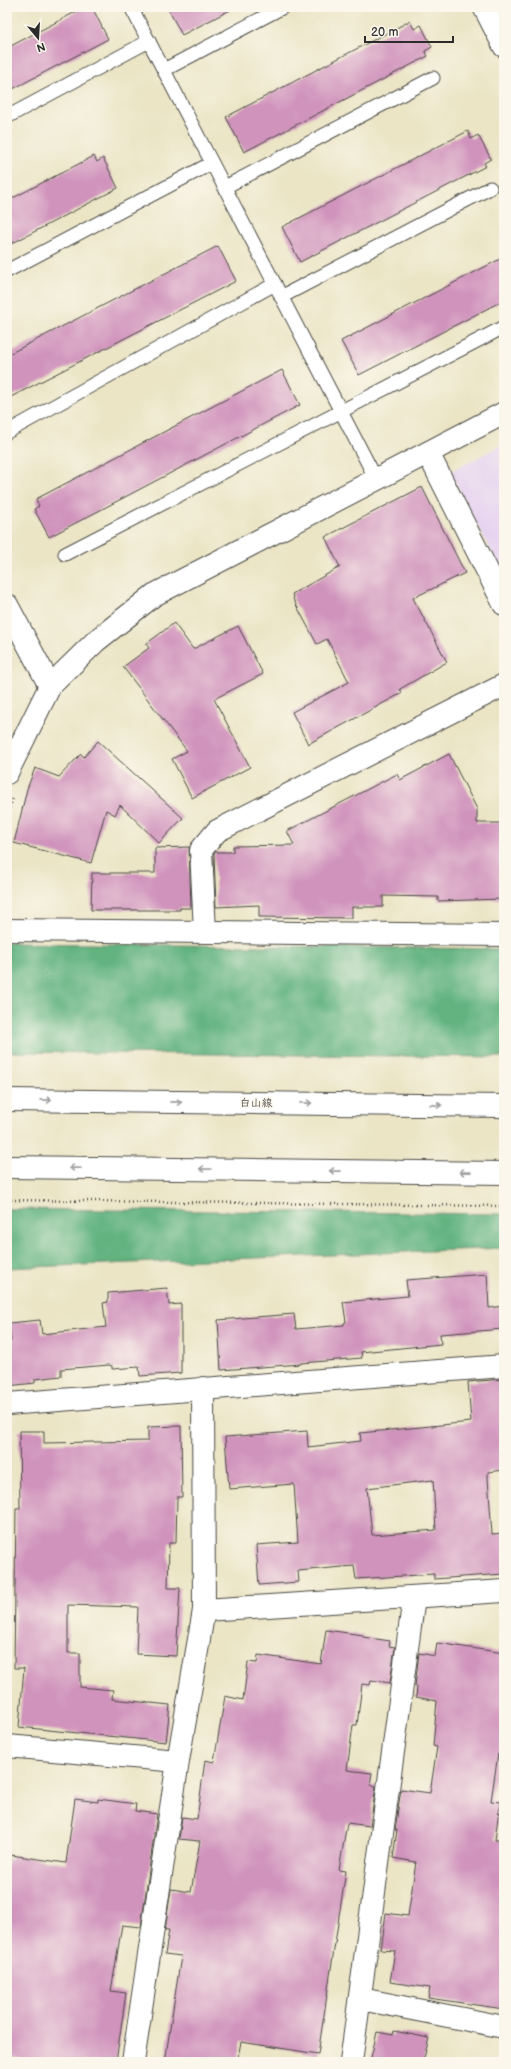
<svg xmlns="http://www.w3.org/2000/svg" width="511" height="2069" viewBox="0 0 511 2069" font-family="'Balsamiq Sans','Klee One',sans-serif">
  <rect width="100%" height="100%" fill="#fbf7ec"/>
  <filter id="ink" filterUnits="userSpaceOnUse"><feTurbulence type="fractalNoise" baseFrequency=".025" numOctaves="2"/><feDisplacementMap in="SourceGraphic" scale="8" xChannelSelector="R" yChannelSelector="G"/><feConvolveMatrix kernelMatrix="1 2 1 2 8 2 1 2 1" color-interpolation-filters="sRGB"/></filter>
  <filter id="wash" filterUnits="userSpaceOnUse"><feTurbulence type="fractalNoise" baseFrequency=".012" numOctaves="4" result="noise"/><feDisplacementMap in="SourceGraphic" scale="16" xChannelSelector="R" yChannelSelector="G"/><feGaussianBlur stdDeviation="0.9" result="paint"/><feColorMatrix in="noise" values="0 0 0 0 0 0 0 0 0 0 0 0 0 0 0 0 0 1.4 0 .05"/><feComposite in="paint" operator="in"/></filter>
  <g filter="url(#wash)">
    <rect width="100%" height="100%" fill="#ebe5c6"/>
    <path fill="#e6d3f0" d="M504 444V576L450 472Z"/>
    <g fill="#62b380" stroke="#466f56">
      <path d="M7 943 504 949V1057L7 1052Z"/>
      <path d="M7 1209 504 1214V1248L7 1268Z"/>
    </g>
    <g id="blocks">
      <g fill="#d093bc" fill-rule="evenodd">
        <path d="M85 7H92L108 39 7 92V48Z"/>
        <path d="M167 7H236L182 35Z"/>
        <path d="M410 21 414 29 421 25 432 47 425 51 428 56 244 152 226 117Z"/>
        <path d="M468 131 471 139 478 135 491 159 484 163 486 166 300 262 282 227Z"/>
        <path d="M94 156 97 162 103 158 118 188 7 246V201Z"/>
        <path d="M218 246 236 281 7 399V355Z"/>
        <path d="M504 257V300L359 375 341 341Z"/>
        <path d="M282 370 300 405 49 537 34 509 39 506 36 499Z"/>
        <path d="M422 487 465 573 413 598 447 662 400 689 402 693 308 744 292 712 349 682 327 639 317 644 293 599 294 598 292 594 340 567 325 537Z"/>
        <path d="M174 623 193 649 238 626 263 674 214 699 250 767 192 798 172 759 187 751 123 667 149 648 146 644Z"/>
        <path d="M98 741 183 818 159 843 120 805 115 815 106 810 91 863 14 843 27 789 35 768 59 777 76 759 81 754 84 757Z"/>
        <path d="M449 754 477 809V823H504V899L438 901V897L383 896V907H352V918L259 917V905L216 907 214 854 215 852H233V846L294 845 287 831 397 774 400 780Z"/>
        <path d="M189 847 191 908H180V910H91L92 873H155V848Z"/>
        <path d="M487 1274 489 1308 504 1306V1329L440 1334 441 1344 361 1352 362 1358 301 1363V1364L221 1370 218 1320 294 1314 296 1329 344 1325V1323L346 1322 343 1302 408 1296 406 1280Z"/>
        <path d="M167 1288 169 1305 181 1304V1373L140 1376 139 1367 112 1369V1366L109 1365 61 1369V1376L35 1379V1383L7 1386V1342L11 1341 9 1323 40 1320 42 1334 106 1327 103 1303 108 1302V1293Z"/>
        <path d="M504 1379V1470L488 1472V1478L492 1534 504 1533V1574L434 1579V1574L356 1579 354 1566 298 1571 299 1582 259 1585 256 1545 298 1542 294 1484 229 1489 225 1437 307 1431 308 1447 361 1441 360 1433 471 1422 468 1382ZM433 1480 436 1530 372 1535 367 1488Z"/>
        <path d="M181 1426 182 1497H177L176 1543H169L168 1588H180L176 1656 136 1654 138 1607 68 1605V1653H80V1687L113 1690 112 1699 170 1705 166 1742 19 1727 24 1668H14L16 1508H20L19 1431H44V1443L148 1441V1427Z"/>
        <path d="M326 1630 363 1635V1637L390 1641 389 1646 395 1647 390 1683 371 1680 370 1685 362 1684 357 1725H353L347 1770 372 1773 370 1785 376 1786 370 1826 347 1823 339 1870 346 1871 318 2054 241 2042 237 2062H165L181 1956 165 1954 169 1930H165L171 1889 191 1892 200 1841 179 1839 182 1817 197 1819 205 1760 214 1762 225 1696 243 1700 248 1662 257 1663 258 1655 321 1664Z"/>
        <path d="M437 1643 504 1653V1755L498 1754 491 1801 500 1802 495 1840H504V2009L428 1998 430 1988 390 1982 395 1951 381 1950 386 1913 408 1916 416 1862 393 1858 397 1830H395L401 1789 430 1793 437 1747 433 1746 437 1701 416 1697 417 1686H415L419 1653 435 1656Z"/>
        <path d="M75 1799 98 1802V1799L136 1804 135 1811 157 1814 141 1927 122 1925 111 1991 126 1993 116 2062H34L7 2057V1859L11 1860V1855L66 1863Z"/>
        <path d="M394 2031 429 2038 423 2062H370L377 2032 393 2035Z"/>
      </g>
    </g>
  </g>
  <g filter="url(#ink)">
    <use href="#blocks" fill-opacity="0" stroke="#484742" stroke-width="1"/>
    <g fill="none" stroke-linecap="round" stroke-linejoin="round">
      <g stroke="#484742" stroke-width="15">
        <g id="lane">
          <path d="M131 7 376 479"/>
          <path d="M164 70 283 7"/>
          <path d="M7 117 149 41"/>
          <path d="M225 187 433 78"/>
          <path d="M7 271 212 163"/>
          <path d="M281 297 490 188"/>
          <path d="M7 432 275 284"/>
          <path d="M65 554 504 327"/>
        </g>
      </g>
      <g stroke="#484742" stroke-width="24">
        <g id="street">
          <path d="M484 7 504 46"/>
          <path d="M428 453 504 604"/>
          <path d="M7 605 50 686"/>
          <path d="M7 930 504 935"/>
          <path d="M205 932 201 850 217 831 504 685"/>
          <path d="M7 1404 504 1366"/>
          <path d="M204 1610 504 1591"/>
          <path d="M7 1746 178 1761"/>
          <path d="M361 1999 504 2027"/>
          <path d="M133 2062 178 1761 204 1610 203 1388"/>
          <path d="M351 2062 414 1597"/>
        </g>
      </g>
      <g stroke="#484742" stroke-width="24">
        <g id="secondary">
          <path d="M7 773 50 686 96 641 154 595 504 413"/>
          <path d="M7 1100 504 1106"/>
          <path d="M7 1167 504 1173"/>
        </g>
      </g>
      <g stroke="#484742" stroke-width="2.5" stroke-dasharray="1 3" stroke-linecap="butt">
        <path d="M7 815 13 798"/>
        <path d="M7 1200 504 1206"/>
      </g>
      <use href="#lane" stroke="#fff" stroke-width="13"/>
      <use href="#street" stroke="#fff" stroke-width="22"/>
      <use href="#secondary" stroke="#fff" stroke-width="22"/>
    </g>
    <defs><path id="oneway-shaft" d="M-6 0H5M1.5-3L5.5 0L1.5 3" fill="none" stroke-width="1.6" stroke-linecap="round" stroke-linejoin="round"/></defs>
    <g stroke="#a0a0a0">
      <use href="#oneway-shaft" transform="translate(46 1100) rotate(1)"/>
      <use href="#oneway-shaft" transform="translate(176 1102) rotate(1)"/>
      <use href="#oneway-shaft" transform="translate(306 1103) rotate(1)"/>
      <use href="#oneway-shaft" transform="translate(436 1105) rotate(1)"/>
      <use href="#oneway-shaft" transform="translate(75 1168) rotate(-179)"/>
      <use href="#oneway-shaft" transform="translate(205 1169) rotate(-179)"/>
      <use href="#oneway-shaft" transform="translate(335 1171) rotate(-179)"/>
      <use href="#oneway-shaft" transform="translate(465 1172) rotate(-179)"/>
    </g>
  </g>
  <g text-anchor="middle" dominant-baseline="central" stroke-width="3" stroke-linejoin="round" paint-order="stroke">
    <g font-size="11" fill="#2b2b2b" stroke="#fbf7ec">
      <text transform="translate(256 1103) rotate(1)">白山線</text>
    </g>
  </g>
  <rect width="511" height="2069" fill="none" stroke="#fbf7ec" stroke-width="24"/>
  <g transform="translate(38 38) rotate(162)" stroke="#fbf7ec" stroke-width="3" paint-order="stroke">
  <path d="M0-3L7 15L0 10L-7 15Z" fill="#2b2b2b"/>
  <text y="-6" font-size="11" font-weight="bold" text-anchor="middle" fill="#2b2b2b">N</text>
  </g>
  <path d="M365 36v6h88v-6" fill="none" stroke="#2b2b2b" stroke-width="2"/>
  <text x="371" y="36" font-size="12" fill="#2b2b2b" stroke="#fbf7ec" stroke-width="3" paint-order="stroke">20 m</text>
</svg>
